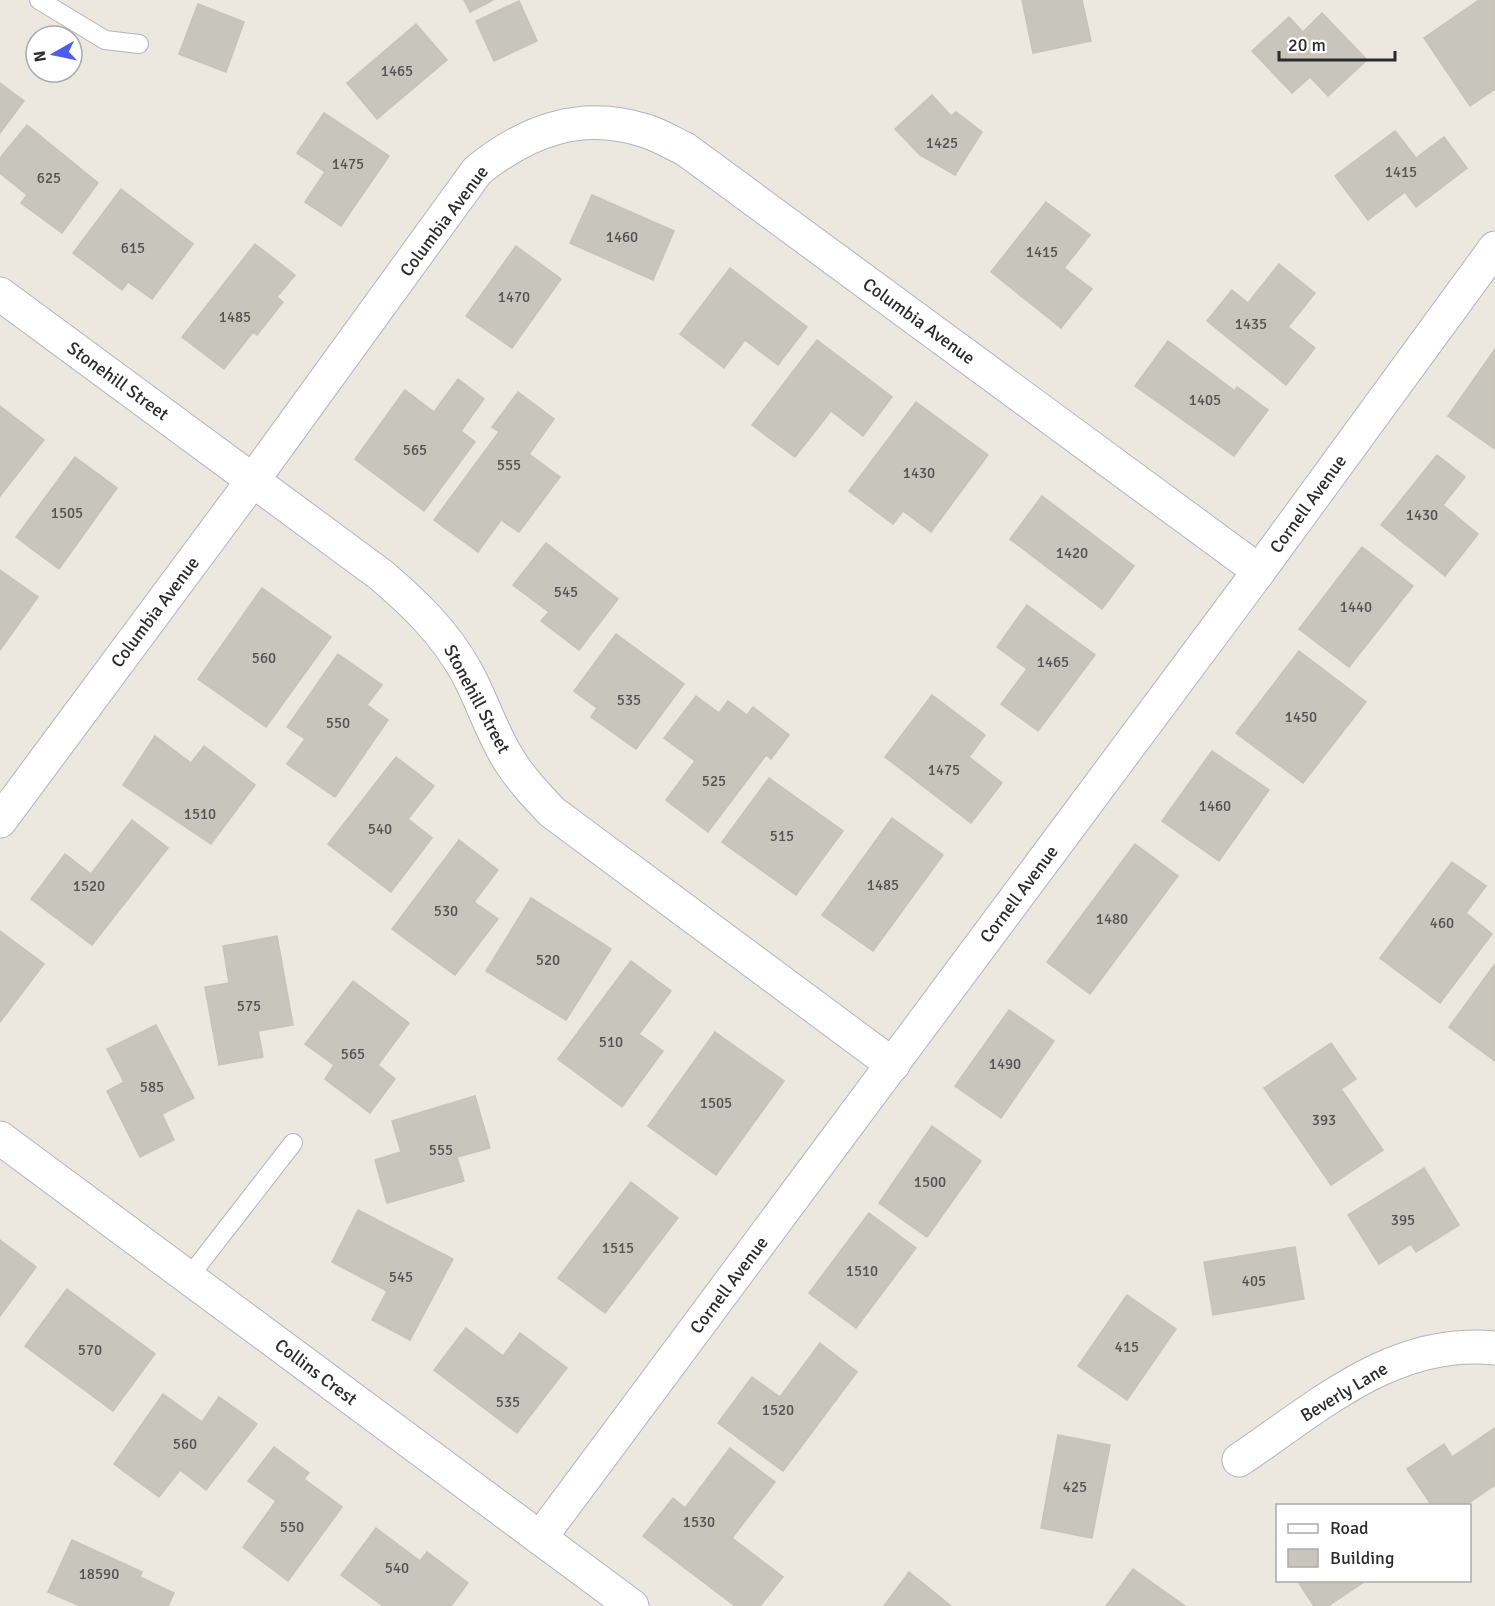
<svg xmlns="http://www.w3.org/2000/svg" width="1495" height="1606" viewBox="0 0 1495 1606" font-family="Signika,sans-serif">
  <rect width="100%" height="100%" fill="#ece7df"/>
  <g fill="#c8c5bd" stroke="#c7c3b8" stroke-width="1.5">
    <path d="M464 0H493L470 12Z"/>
    <path d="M1022 0H1082L1091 41 1033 53Z"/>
    <path d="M1479 0H1495V89L1470 106 1424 38Z"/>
    <path d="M519 1 537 41 494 61 476 21Z"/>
    <path d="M198 4 244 22 226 72 179 54Z"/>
    <path d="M1322 13 1367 60 1328 96 1310 77 1292 93 1252 51 1289 17 1303 32Z"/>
    <path d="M416 24 447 60 377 119 347 83Z"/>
    <path d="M0 83 24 101 0 133Z"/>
    <path d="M932 95 951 116 956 112 982 132 955 175 920 155 895 129Z"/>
    <path d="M324 113 389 156 341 226 305 202 325 172 297 153Z"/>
    <path d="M27 125 98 183 62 233 21 203 27 195 0 173V158Z"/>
    <path d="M1395 131 1416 158 1444 137 1467 168 1416 207 1405 192 1368 220 1335 176Z"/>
    <path d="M121 189 193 244 152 299 128 282 122 290 73 253Z"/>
    <path d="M592 195 674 231 653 280 570 243Z"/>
    <path d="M1046 202 1090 235 1064 268 1092 289 1061 328 991 272Z"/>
    <path d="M255 244 295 275 277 297 283 302 257 335 253 332 224 369 182 337Z"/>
    <path d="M516 246 561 279 512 348 466 316Z"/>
    <path d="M1279 264 1315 293 1288 327 1315 348 1286 385 1207 321 1232 290 1248 303Z"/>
    <path d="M730 268 807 327 778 365 745 340 724 368 680 334Z"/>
    <path d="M817 340 892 397 863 436 831 411 795 457 752 425Z"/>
    <path d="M1168 341 1235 391 1237 387 1268 410 1234 456 1135 386Z"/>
    <path d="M1495 349V449L1448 416Z"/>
    <path d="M458 379 484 399 461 431 475 442 424 511 355 459 405 390 434 412Z"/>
    <path d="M518 392 554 419 529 454 560 477 519 532 501 520 478 552 434 520 499 432 492 427Z"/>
    <path d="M916 402 988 455 931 532 903 511 893 524 849 491Z"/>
    <path d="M0 406 44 440 0 496Z"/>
    <path d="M1437 455 1465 477 1443 505 1478 534 1445 576 1381 525Z"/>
    <path d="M75 457 117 488 59 569 16 537Z"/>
    <path d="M1042 496 1134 566 1102 609 1010 539Z"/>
    <path d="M546 543 618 599 579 650 541 621 549 612 513 585Z"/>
    <path d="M1362 547 1413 586 1349 667 1299 629Z"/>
    <path d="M0 570 38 597 0 650Z"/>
    <path d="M262 588 331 637 266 727 198 679Z"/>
    <path d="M1027 605 1095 655 1038 731 1001 704 1027 669 997 647Z"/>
    <path d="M616 634 684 684 636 749 591 717 597 708 574 691Z"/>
    <path d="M1299 651 1366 702 1303 783 1236 733Z"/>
    <path d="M338 654 382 685 367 705 388 720 335 797 287 764 305 739 287 727Z"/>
    <path d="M932 695 985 735 969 757 1002 783 971 823 885 757Z"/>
    <path d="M696 696 719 713 728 701 747 715 753 707 789 735 771 759 766 755 708 832 666 800 695 761 664 738Z"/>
    <path d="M155 736 191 763 204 746 255 785 211 844 123 785Z"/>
    <path d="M1212 751 1269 790 1219 861 1162 821Z"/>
    <path d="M396 757 434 786 408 819 432 838 391 892 328 844Z"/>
    <path d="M769 778 843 831 796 895 722 842Z"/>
    <path d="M892 818 943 855 873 951 822 915Z"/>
    <path d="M132 820 168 848 92 945 31 899 65 854 91 874Z"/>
    <path d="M459 840 498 870 474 902 498 919 455 975 392 929Z"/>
    <path d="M1135 844 1178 876 1090 994 1047 962Z"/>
    <path d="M1452 862 1486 886 1466 913 1492 934 1440 1003 1380 958Z"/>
    <path d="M531 898 611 949 566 1020 486 971Z"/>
    <path d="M0 931 44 964 0 1022Z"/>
    <path d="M277 936 293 1025 258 1031 263 1057 219 1065 205 987 229 983 223 946Z"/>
    <path d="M631 961 671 991 639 1034 663 1051 622 1107 558 1059Z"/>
    <path d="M1495 964V1061L1449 1027Z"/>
    <path d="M353 981 409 1023 378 1065 395 1079 370 1113 325 1079 334 1065 305 1044Z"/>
    <path d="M1009 1010 1054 1041 1001 1118 955 1086Z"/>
    <path d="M156 1025 194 1098 162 1114 174 1140 140 1157 107 1091 124 1082 107 1049Z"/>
    <path d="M715 1032 784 1081 716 1175 648 1126Z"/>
    <path d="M1331 1043 1356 1079 1341 1089 1383 1150 1331 1185 1264 1088Z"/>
    <path d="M475 1096 490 1148 457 1157 464 1181 387 1203 375 1160 401 1152 392 1121Z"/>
    <path d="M932 1126 981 1161 927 1237 879 1203Z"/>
    <path d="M1424 1168 1459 1225 1416 1252 1411 1244 1379 1264 1348 1215Z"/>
    <path d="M631 1182 678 1218 605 1313 558 1278Z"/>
    <path d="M358 1210 453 1259 410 1340 372 1320 387 1291 332 1262Z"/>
    <path d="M869 1213 916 1248 856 1328 809 1293Z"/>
    <path d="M0 1240 36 1267 0 1316Z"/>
    <path d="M1295 1247 1304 1299 1213 1315 1204 1262Z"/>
    <path d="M67 1289 155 1354 113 1411 25 1346Z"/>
    <path d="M1127 1295 1176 1329 1127 1400 1078 1366Z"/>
    <path d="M466 1328 503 1356 520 1333 567 1368 517 1433 434 1370Z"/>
    <path d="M820 1343 857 1372 783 1471 718 1423 752 1377 780 1397Z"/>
    <path d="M163 1394 202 1422 219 1397 257 1424 206 1490 180 1470 159 1497 114 1464Z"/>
    <path d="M1495 1428V1485L1464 1506H1432L1407 1469 1444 1444 1452 1457Z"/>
    <path d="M1058 1435 1110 1445 1092 1538 1041 1528Z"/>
    <path d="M274 1447 309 1473 304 1479 342 1507 288 1581 243 1547 276 1501 248 1481Z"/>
    <path d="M730 1448 775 1482 732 1538 783 1577 760 1606H735L643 1536 673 1498 685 1508Z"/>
    <path d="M376 1528 420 1561 427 1552 468 1583 451 1606H383L341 1575Z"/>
    <path d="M72 1540 142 1572 140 1577 174 1593 168 1606H80L48 1592Z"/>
    <path d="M1133 1569 1185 1606H1106Z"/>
    <path d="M909 1572 951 1606H884Z"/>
    <path d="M1297 1580H1367L1328 1606H1314Z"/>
  </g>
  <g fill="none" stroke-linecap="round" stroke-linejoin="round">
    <g stroke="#b2b4be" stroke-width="20">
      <g id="lane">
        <path d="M39 0 105 40 139 44"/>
        <path d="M189 1277 293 1143"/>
      </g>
    </g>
    <g stroke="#b2b4be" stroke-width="35">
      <g id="street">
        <path d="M0 294 381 575C415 604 444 632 466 671 481 698 490 728 506 755 518 776 535 794 552 812L893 1065"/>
        <path d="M0 821 253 480 477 171C527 130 582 110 646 131 659 135 672 143 685 149L1259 571"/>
        <path d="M0 1138 632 1606"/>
        <path d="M1239 1460C1318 1407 1394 1337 1495 1348"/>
        <path d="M540 1538 1259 571 1495 248"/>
      </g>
    </g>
    <use href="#lane" stroke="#fff" stroke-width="18"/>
    <use href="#street" stroke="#fff" stroke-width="33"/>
  </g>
  <g text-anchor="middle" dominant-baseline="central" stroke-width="5" stroke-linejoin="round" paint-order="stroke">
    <g font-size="15" fill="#525250">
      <text x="397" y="71">1465</text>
      <text x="942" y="143">1425</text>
      <text x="348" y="164">1475</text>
      <text x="1401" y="172">1415</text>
      <text x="49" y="178">625</text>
      <text x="622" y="237">1460</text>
      <text x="133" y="248">615</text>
      <text x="1042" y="252">1415</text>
      <text x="514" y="297">1470</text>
      <text x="235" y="317">1485</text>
      <text x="1251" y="324">1435</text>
      <text x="1205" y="400">1405</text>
      <text x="415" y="450">565</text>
      <text x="509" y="465">555</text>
      <text x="919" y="473">1430</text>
      <text x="67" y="513">1505</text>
      <text x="1422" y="515">1430</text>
      <text x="1072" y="553">1420</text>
      <text x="566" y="592">545</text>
      <text x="1356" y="607">1440</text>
      <text x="264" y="658">560</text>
      <text x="1053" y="662">1465</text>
      <text x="629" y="700">535</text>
      <text x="1301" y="717">1450</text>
      <text x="338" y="723">550</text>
      <text x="944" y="770">1475</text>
      <text x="714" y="781">525</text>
      <text x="1215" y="806">1460</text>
      <text x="200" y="814">1510</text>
      <text x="380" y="829">540</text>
      <text x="782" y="836">515</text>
      <text x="883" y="885">1485</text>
      <text x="89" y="886">1520</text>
      <text x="446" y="911">530</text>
      <text x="1112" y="919">1480</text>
      <text x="1442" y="923">460</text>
      <text x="548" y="960">520</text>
      <text x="249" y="1006">575</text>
      <text x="611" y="1042">510</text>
      <text x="353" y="1054">565</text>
      <text x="1005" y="1064">1490</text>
      <text x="152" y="1087">585</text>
      <text x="716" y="1103">1505</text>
      <text x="1324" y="1120">393</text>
      <text x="441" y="1150">555</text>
      <text x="930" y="1182">1500</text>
      <text x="1403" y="1220">395</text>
      <text x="618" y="1248">1515</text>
      <text x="862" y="1271">1510</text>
      <text x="401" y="1277">545</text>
      <text x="1254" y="1281">405</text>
      <text x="1127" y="1347">415</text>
      <text x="90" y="1350">570</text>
      <text x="508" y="1402">535</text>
      <text x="778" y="1410">1520</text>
      <text x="185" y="1444">560</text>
      <text x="1075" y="1487">425</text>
      <text x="699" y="1522">1530</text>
      <text x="292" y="1527">550</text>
      <text x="397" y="1568">540</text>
      <text x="99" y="1574">18590</text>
    </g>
    <g font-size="18" fill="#2b2b2b" stroke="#fff">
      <text transform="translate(444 221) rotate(-53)">Columbia Avenue</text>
      <text transform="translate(919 321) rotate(36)">Columbia Avenue</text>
      <text transform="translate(118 381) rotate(36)">Stonehill Street</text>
      <text transform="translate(1308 504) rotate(-54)">Cornell Avenue</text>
      <text transform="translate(155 612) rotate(-53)">Columbia Avenue</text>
      <text transform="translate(477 699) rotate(62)">Stonehill Street</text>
      <text transform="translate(1019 894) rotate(-53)">Cornell Avenue</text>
      <text transform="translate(729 1285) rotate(-53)">Cornell Avenue</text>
      <text transform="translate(316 1372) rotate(37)">Collins Crest</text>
      <text transform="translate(1344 1392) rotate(-31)">Beverly Lane</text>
    </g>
  </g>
  <rect x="1276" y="1504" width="195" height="78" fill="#ffffff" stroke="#aaaaaa" stroke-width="1.5"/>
  <rect x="1288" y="1524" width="30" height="9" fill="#ffffff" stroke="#aaaaaa" stroke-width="1.5"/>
  <text x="1330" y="1534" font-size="18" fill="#2b2b2b">Road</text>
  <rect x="1288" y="1549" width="30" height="18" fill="#c8c5bd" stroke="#aaaaaa" stroke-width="1.5"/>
  <text x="1330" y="1564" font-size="18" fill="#2b2b2b">Building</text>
  <g transform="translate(54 54) rotate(261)"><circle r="28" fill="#ffffff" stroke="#aaaaaa" stroke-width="1.5"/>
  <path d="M0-4.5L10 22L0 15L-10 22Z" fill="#4c5cec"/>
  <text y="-9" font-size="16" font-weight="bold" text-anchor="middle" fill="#2b2b2b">N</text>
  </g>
  <path d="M1279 51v9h116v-9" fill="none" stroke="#2b2b2b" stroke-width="3"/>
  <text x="1288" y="51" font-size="18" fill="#2b2b2b" stroke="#ffffff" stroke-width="4.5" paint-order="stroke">20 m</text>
</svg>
